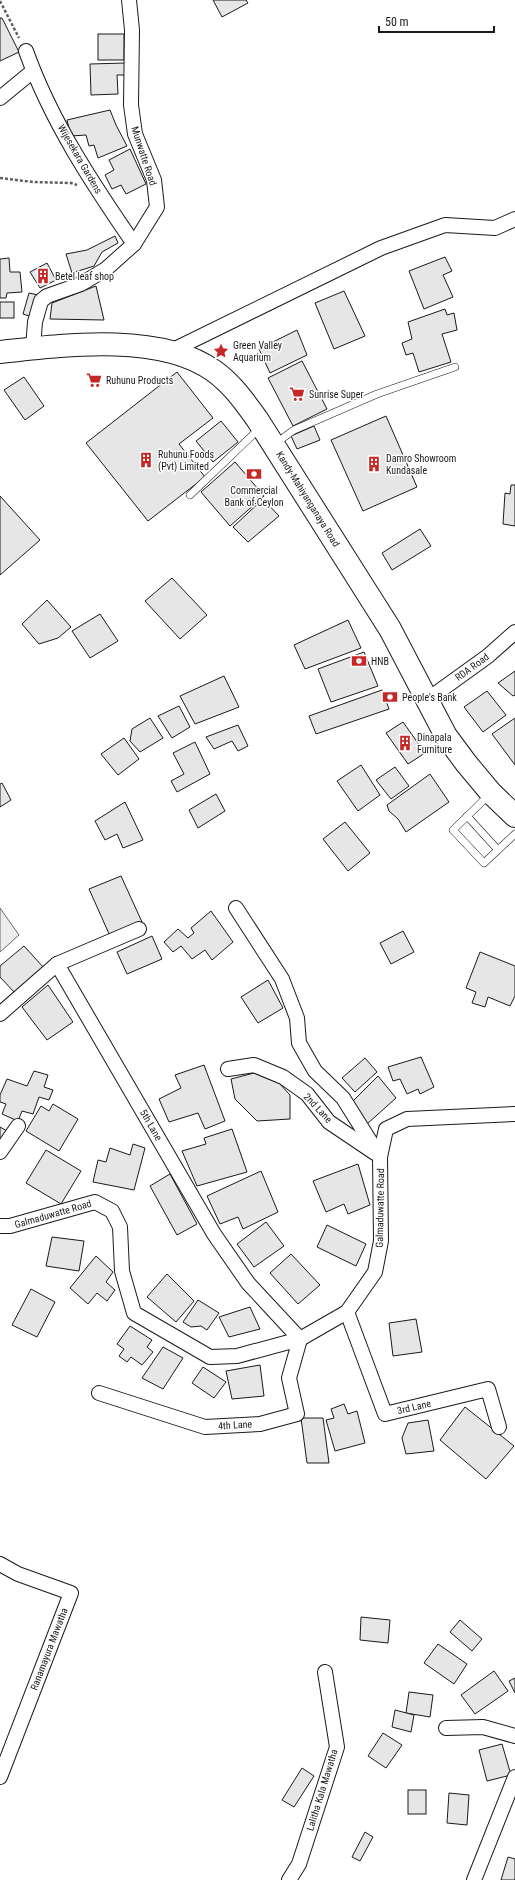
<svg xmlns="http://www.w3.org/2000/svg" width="515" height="1880" viewBox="0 0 515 1880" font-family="'Roboto Condensed',sans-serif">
  <rect width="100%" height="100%" fill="#fff"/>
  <path fill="#ededed" stroke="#6a6a6a" d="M0 908 19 935 0 952Z"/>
  <g fill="#e6e6e6" stroke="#1a1a1a">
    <path d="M213 0H246L248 3 222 17Z"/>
    <path d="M0 18H2L19 52 0 61Z"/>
    <rect x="98" y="34" width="26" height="26"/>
    <path d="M125 63 126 75H117L118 94 91 95 90 64Z"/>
    <path d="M110 110 116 125 127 146 98 158 94 145 89 146 86 135 71 136 67 120Z"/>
    <path d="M130 149 146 184 126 194 121 185 112 189 105 175 114 170 109 160Z"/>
    <path d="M115 236 118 243 102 252 94 266 72 273 66 254 87 250Z"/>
    <path d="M445 257 452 271 443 275 453 297 424 309 409 271Z"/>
    <path d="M9 258 10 272H20L22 292 7 293 6 298H0V259Z"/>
    <path d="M47 263 56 280 40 288 30 272Z"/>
    <path d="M96 286 104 320 50 319 52 303Z"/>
    <path d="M344 291 365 336 334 349 315 303Z"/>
    <path d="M29 293 38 295 32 317 23 314Z"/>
    <rect x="0" y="302" width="14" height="16"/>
    <path d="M445 309 447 315 454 313 457 330 442 334 451 362 419 372 413 353 406 355 402 343 412 339 408 322Z"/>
    <path d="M297 330 307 355 270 373 259 349Z"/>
    <path d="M302 361 327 409 293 426 268 378Z"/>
    <path d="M177 372 213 418 179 444 205 477 148 521 86 443Z"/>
    <path d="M24 377 44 406 25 420 4 390Z"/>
    <path d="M386 416 417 487 363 511 331 440Z"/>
    <path d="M221 421 238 442 213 462 196 441Z"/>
    <path d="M314 426 320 440 297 449 291 436Z"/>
    <path d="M235 462 264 496 230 526 201 492Z"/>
    <path d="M511 485H515V526L503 524 505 493 510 494Z"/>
    <path d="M0 496 40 540 0 575Z"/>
    <path d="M263 499 279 516 248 542 233 527Z"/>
    <path d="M420 529 431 546 392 570 382 553Z"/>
    <path d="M172 578 207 615 180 639 145 601Z"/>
    <path d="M47 600 71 627 58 638 39 644 22 624Z"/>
    <path d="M100 614 118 641 90 658 72 631Z"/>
    <path d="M348 620 361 648 305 669 294 645Z"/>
    <path d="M364 652 378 686 331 702 318 669Z"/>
    <path d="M515 671V695L513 696 498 683Z"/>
    <path d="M224 676 239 707 195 724 180 696Z"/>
    <path d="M382 690 389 709 316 734 309 716Z"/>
    <path d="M487 691 506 715 483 732 464 707Z"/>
    <path d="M179 706 190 727 172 738 158 716Z"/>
    <path d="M150 718 163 738 140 752 130 741 132 729Z"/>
    <path d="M515 718V765L492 734Z"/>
    <path d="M403 722 425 753 408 764 386 733Z"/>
    <path d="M238 725 248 746 238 751 232 741 214 749 206 737Z"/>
    <path d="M124 738 139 759 118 775 101 754Z"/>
    <path d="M195 742 210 774 177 792 171 781 184 774 173 753Z"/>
    <path d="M361 765 380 795 358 811 337 781Z"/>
    <path d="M395 767 409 786 391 799 376 780Z"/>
    <path d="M430 774 449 802 406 832 398 819 389 811 387 805Z"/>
    <path d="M2 783 11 800 0 807V784Z"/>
    <path d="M216 794 225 811 198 828 189 810Z"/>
    <path d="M125 802 143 840 123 848 117 834 105 840 95 821Z"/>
    <path d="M345 822 370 853 348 871 323 839Z"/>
    <path d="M121 876 142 922 110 936 89 889Z"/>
    <path d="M211 911 233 942 212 960 205 950 192 959 181 946 173 952 164 942 178 929 188 938 194 933 191 928Z"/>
    <path d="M403 931 414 952 391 964 380 943Z"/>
    <path d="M152 936 162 959 127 974 117 952Z"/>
    <path d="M24 946 44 968 15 993 0 977V966Z"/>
    <path d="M480 952 515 966V996L510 1006 488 997 485 1007 472 1003 476 992 466 988Z"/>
    <path d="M268 980 283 1008 258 1023 241 997Z"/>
    <path d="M48 985 73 1022 47 1040 22 1007Z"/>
    <path d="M421 1057 434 1087 420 1094 418 1089 407 1094 400 1079 393 1081 388 1067Z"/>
    <path d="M365 1058 377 1072 355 1092 342 1078Z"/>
    <path d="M204 1065 225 1121 205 1129 198 1113 169 1122 159 1099 181 1088 175 1075Z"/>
    <path d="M34 1071 48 1075 44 1087 53 1090 49 1100 39 1097 33 1114 22 1111 18 1121 2 1114 6 1104 0 1102V1095L7 1079 27 1086Z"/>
    <path d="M254 1073 279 1083 290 1095V1119L257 1121 235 1099 231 1079Z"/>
    <path d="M378 1076 396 1098 367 1124 351 1103Z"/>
    <path d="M53 1104 78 1119 59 1151 26 1131 41 1106 49 1111Z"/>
    <path d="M0 1127 7 1131 0 1142Z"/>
    <path d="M232 1129 247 1172 197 1186 182 1151 206 1144 204 1138Z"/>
    <path d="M133 1144 145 1148 134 1190 93 1182 98 1160 106 1162 110 1148 130 1155Z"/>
    <path d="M46 1150 81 1171 61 1204 26 1183Z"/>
    <path d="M358 1164 370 1205 348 1214 344 1204 326 1212 313 1181Z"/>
    <path d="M261 1171 278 1212 243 1229 238 1217 220 1224 207 1196Z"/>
    <path d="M170 1174 197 1224 177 1235 150 1186Z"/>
    <path d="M266 1222 284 1246 254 1267 237 1244Z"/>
    <path d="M327 1225 366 1244 356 1266 317 1247Z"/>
    <path d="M52 1237 84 1241 79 1271 46 1266Z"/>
    <path d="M291 1254 320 1285 298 1304 270 1273Z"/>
    <path d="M96 1256 113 1272 106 1282 115 1290 107 1301 97 1293 88 1304 70 1288Z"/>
    <path d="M167 1274 194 1301 176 1322 147 1297Z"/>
    <path d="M31 1289 55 1302 37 1337 12 1325Z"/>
    <path d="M198 1300 219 1313 207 1330 201 1326 191 1327 183 1322Z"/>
    <path d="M250 1307 260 1329 229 1337 219 1317Z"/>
    <path d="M416 1319 422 1352 393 1356 389 1323Z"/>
    <path d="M130 1326 152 1340 147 1347 153 1352 142 1365 131 1357 127 1362 119 1356 124 1349 117 1344Z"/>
    <path d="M163 1347 183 1358 163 1389 142 1378Z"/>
    <path d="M260 1365 264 1396 232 1399 226 1371Z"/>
    <path d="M203 1367 226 1382 214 1398 192 1383Z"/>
    <path d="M344 1404 348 1414 357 1411 365 1443 335 1451 326 1420 334 1418 331 1409Z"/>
    <path d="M465 1407 514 1446 486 1479 440 1440Z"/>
    <path d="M301 1418H323L329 1463H307Z"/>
    <path d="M428 1420 434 1451 406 1454 402 1438 408 1423Z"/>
    <path d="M361 1617 390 1620 388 1643 360 1640Z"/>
    <path d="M460 1620 482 1639 472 1651 450 1632Z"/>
    <path d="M438 1644 467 1664 454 1684 424 1663Z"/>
    <path d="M494 1671 508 1691 475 1714 461 1695Z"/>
    <path d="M515 1678V1693L509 1681Z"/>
    <path d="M409 1692 433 1695 430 1717 406 1713Z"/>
    <path d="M395 1710 414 1715 411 1732 392 1727Z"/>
    <path d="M383 1733 402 1745 386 1768 368 1756Z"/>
    <path d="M502 1744 511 1775 487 1781 479 1750Z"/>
    <path d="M302 1768 314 1776 294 1807 282 1800Z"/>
    <rect x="408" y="1790" width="18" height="24"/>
    <path d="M449 1793 469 1795 467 1825 447 1823Z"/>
    <path d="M365 1832 373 1837 360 1861 352 1857Z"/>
    <path d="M508 1857 515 1859V1880H501Z"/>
  </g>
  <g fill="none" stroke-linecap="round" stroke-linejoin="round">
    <g stroke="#1a1a1a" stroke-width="8">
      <g id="service">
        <path d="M276 443 294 430 377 394 455 367"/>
        <path d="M190 495 260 428"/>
        <path d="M489 795 453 830 484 863 515 834"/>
        <path d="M467 816 498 850"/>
      </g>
    </g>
    <g stroke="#1a1a1a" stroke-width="16">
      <g id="minor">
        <path d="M26 51C51 121 92 183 134 244"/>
        <path d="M0 98 33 71"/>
        <path d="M33 348 35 322 41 301 47 296 81 284 106 269 134 244 157 207 154 180 135 134 131 105 132 30 129 0"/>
        <path d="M171 351 381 248 445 225 495 228 515 219"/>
        <path d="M427 700 488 656 515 632"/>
        <path d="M236 908 282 979 297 1018 299 1043 315 1071 343 1098 380 1157"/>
        <path d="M57 964 139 929"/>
        <path d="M0 1014 57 964 214 1234 248 1283 300 1339 289 1378 297 1414 260 1424 205 1427 99 1393"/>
        <path d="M228 1069 254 1065 283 1077 307 1094 329 1122 375 1153"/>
        <path d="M0 1152 18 1126"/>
        <path d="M0 1226H10L95 1202 112 1211 120 1227 122 1271 134 1313 210 1357 237 1356 300 1339 347 1312 375 1272 381 1241 380 1157 386 1129 407 1119 515 1114"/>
        <path d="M347 1312 385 1414 488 1389 499 1427"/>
        <path d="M0 1564 18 1574 71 1593 0 1777"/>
        <path d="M446 1728 483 1727 515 1736"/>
        <path d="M289 1880 299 1864 337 1747 325 1672"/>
        <path d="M474 1880 515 1777"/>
      </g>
    </g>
    <g stroke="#1a1a1a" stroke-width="24">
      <path id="trunk" d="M0 352C63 345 160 332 214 371 232 384 244 401 257 419L390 629 446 736 466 763 491 793 515 816"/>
    </g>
    <g stroke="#5f5f5f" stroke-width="2.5" stroke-dasharray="3 2" stroke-linecap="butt">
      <path d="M0 1 19 38"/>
      <path d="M0 178 33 182 71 183 77 185"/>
    </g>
    <use href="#service" stroke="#fff" stroke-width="7"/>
    <use href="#minor" stroke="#fff" stroke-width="14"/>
    <use href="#trunk" stroke="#fff" stroke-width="22"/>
  </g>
  <defs>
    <g id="building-bare" transform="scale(1.2)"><path d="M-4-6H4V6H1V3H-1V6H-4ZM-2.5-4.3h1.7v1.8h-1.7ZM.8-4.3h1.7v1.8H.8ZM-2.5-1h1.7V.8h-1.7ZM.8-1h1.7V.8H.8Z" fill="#c62828" stroke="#fff" stroke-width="2.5" paint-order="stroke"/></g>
    <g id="sight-bare" transform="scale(1.2)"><path d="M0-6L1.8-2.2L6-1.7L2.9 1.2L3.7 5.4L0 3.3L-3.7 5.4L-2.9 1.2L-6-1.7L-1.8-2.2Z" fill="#c62828" stroke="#fff" stroke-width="2.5" paint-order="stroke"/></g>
    <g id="supermarket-bare" transform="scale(1.2)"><path d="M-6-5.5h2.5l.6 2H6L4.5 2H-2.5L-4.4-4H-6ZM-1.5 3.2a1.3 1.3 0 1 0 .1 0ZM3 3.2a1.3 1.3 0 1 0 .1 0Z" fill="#c62828" stroke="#fff" stroke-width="2.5" paint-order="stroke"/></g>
    <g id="bank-bare" transform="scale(1.2)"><path d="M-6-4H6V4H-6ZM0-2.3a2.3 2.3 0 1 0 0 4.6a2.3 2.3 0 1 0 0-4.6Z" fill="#c62828" stroke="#fff" stroke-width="2.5" paint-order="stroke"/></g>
  </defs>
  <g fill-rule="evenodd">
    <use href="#building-bare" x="43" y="276"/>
    <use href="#sight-bare" x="221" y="351"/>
    <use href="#supermarket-bare" x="94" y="380"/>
    <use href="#supermarket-bare" x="297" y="394"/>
    <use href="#building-bare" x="146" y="460"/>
    <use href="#building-bare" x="374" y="464"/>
    <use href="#bank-bare" x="254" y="474"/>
    <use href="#bank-bare" x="359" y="661"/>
    <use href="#bank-bare" x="390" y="697"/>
    <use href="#building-bare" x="405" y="743"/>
  </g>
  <g text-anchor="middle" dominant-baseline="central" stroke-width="3" stroke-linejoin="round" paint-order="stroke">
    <g font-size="10" fill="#1a1a1a" stroke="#fff">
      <text transform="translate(144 156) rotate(72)">Munwatte Road</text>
      <text transform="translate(80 159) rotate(60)">Wijesekara Gardens</text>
      <text transform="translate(308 499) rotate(58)">Kandy-Mahiyanganaya Road</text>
      <text transform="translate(472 667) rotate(-36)">RDA Road</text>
      <text transform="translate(318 1108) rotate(47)">2nd Lane</text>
      <text transform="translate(151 1125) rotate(60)">5th Lane</text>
      <text transform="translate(380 1208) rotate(-89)">Galmaduwatte Road</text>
      <text transform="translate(53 1214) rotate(-16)">Galmaduwatte Road</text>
      <text transform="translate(414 1407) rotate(-13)">3rd Lane</text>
      <text transform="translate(235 1425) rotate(-3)">4th Lane</text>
      <text transform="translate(49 1649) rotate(-69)">Ranamayura Mawatha</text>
      <text transform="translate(322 1790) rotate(-73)">Lalitha Kala Mawatha</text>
    </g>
    <g font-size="10" fill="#1a1a1a" stroke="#fff" text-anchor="start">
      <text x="55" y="276">Betel leaf shop</text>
      <text x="233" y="345">Green Valley<tspan x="233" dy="12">Aquarium</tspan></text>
      <text x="106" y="380">Ruhunu Products</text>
      <text x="309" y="394">Sunrise Super</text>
      <text x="158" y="454">Ruhunu Foods<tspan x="158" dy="12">(Pvt) Limited</tspan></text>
      <text x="386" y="458">Damro Showroom<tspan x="386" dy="12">Kundasale</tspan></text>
      <text x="254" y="490" text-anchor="middle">Commercial<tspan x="254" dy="12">Bank of Ceylon</tspan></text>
      <text x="371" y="661">HNB</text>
      <text x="402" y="697">People's Bank</text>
      <text x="417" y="737">Dinapala<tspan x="417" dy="12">Furniture</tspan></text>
    </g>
  </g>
  <path d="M379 26v6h115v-6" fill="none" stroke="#1a1a1a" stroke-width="2"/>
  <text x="385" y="26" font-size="12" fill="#1a1a1a" stroke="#ffffff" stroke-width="3" paint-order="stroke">50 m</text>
</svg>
